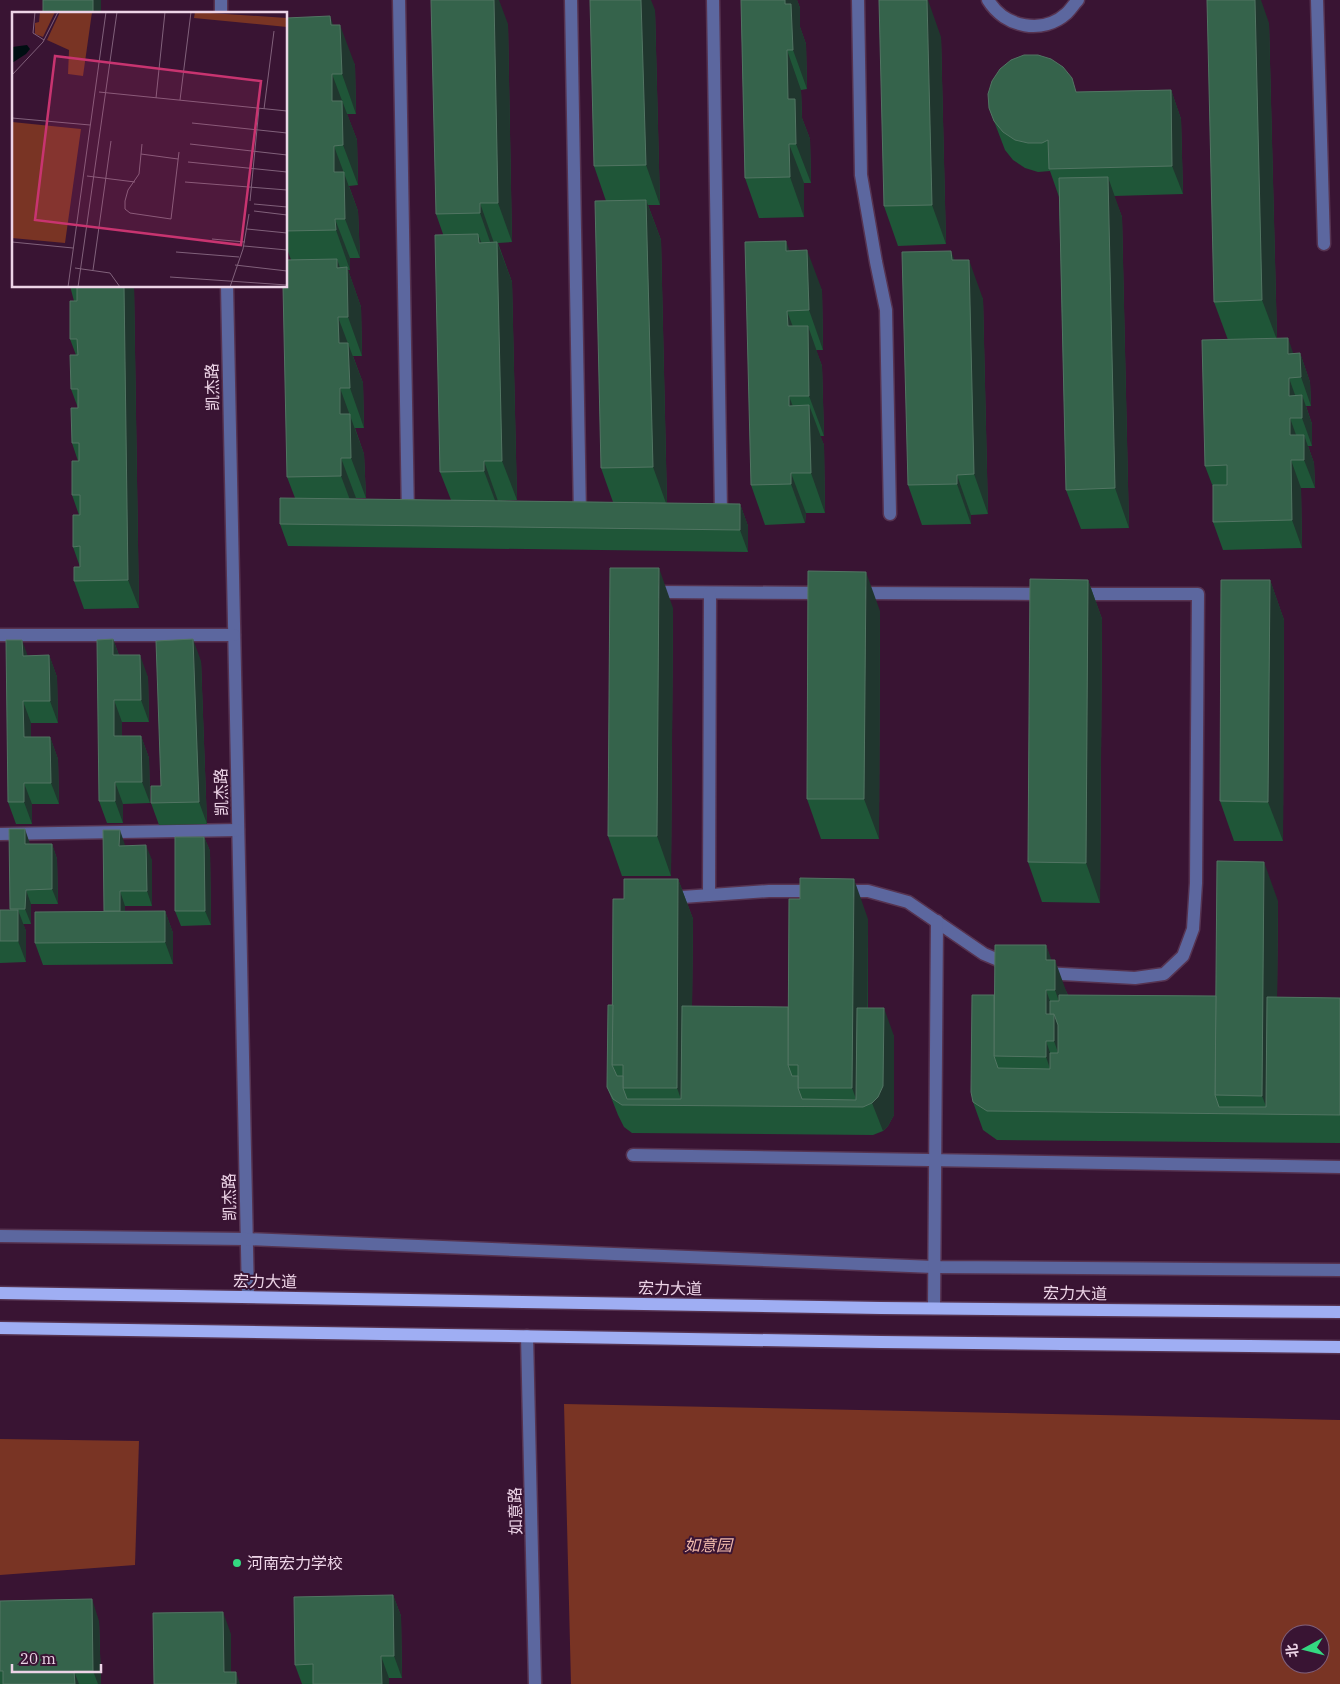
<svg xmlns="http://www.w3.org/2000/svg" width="1340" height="1684" viewBox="0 0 1340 1684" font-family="'IBM Plex Serif','Noto Sans SC',serif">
  <rect width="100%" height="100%" fill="#391433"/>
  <g fill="#793424" fill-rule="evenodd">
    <path d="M564 1404 1340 1420V1684H571ZM1290 1634H1320V1664H1290Z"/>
    <path d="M0 1439 139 1441 135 1565 0 1575Z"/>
  </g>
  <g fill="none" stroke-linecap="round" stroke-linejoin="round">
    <g stroke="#563350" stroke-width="15">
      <g id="minor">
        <path d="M221 0V14"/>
        <path d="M399 0 408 516"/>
        <path d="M571 0 580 516"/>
        <path d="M713 0 721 514"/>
        <path d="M858 0 861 175 876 262 886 310 890 514"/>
        <path d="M988 0C1005 28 1043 35 1067 13 1071 9 1074 4 1078 0"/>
        <path d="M1317 0 1324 244"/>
        <path d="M227 286 248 1297"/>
        <path d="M657 592 825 593"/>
        <path d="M857 593 1045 594"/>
        <path d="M0 635H234"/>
        <path d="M0 834 238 830"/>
        <path d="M843 891H868L908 902 984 954 1010 965"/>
        <path d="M709 895 710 593"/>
        <path d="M668 898 769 891H815"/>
        <path d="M1044 973 1135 978 1164 974 1183 956 1193 929 1196 883 1198 594H1077"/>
        <path d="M633 1155 1340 1167"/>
        <path d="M0 1236 246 1239 934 1267 1340 1270"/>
        <path d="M934 1308 937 921"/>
        <path d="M527 1336 535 1684"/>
      </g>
    </g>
    <g stroke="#563350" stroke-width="15">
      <g id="major">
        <path d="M0 1293 881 1308 1340 1312"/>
        <path d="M0 1328 881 1342 1340 1347"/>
      </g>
    </g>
    <use href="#minor" stroke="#5c679f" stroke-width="12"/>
    <use href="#major" stroke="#9faef3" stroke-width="12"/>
  </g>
  <g fill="#1f5638">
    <path d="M741 0H797L800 8V27L806 44 807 89 801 90 802 118 810 139 811 183H804V217L759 218 745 178Z"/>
    <path d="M655 10 660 205H648L661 240 667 503 740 504 748 526V552L288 546 280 524 295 498 287 477 291 260 286 246V18L334 25 355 65 356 114H347L357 140 358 185 349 186 358 211 360 258H350V270H348L361 307 362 356H353L363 383 364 428H355L364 454 366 498H356V499L451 500 440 472 443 234 436 214 508 24 512 242 498 243 512 282 517 500 498 501 613 502 601 468 606 201 594 166Z"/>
    <path d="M1269 23 1277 339 1293 353H1300L1310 382 1311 406H1306L1312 424V446H1308L1314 463 1315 488H1301L1302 548 1223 550 1213 522V487L1205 466 1228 340 1214 302Z"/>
    <path d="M941 37 946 244 898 246 884 206Z"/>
    <path d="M1171 90 1181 119 1183 194 1114 196 1122 217 1129 528 1081 529 1066 490 1059 197 1050 171 1038 172 1025 168 1013 160 1005 150 989 108 1077 92Z"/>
    <path d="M789 251 822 290 823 350H816L822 366 824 436H820L824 445 825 513H806L805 523 765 525 751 485Z"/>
    <path d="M955 260 983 299 988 514 971 515V524L922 525 908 485Z"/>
    <path d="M70 286H134L139 608 84 609 74 581 80 567 73 547 79 515 72 495 78 461 72 443 78 408 71 389 76 355 70 339 74 301Z"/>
    <path d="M1088 580 1102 619 1100 903 1042 902 1028 862Z"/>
    <path d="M1270 580 1284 620 1283 841H1234L1220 801Z"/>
    <path d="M673 608 671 876H622L608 836Z"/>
    <path d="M880 611 879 839H821L807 799Z"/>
    <path d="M113 639 119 655 148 677 149 722H122V736H141L149 758 150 803 123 804V823H107L99 801Z"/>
    <path d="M49 655 57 677 58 723H31V737H50L58 759 59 804H32V824H16L8 802 28 656Z"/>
    <path d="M201 661 207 824 159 825 151 803 161 786Z"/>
    <path d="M204 837 210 851 211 925 181 926 175 911Z"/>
    <path d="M30 844H52L57 859 58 904H31V924H23L26 931V962L0 963V910H10Z"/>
    <path d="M125 846 152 860V906H125V911H165L173 933V964L43 965 35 943 104 911Z"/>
    <path d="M678 879 693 919 692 1006 788 1007 868 919V1008L894 1036V1115L888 1126 883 1131 873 1135 632 1133 624 1127 618 1115 607 1087 613 1005 624 899Z"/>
    <path d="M1278 901 1277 997 1340 998V1143L997 1140 983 1130 973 1102 994 995 1046 945 1051 960 1068 995 1216 996Z"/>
    <path d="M393 1595 401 1616 402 1678H389V1684H302L295 1665Z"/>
    <path d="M0 1601 99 1621 101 1684H0Z"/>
  </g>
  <g fill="#20362e">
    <rect x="93" y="0" width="8" height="14"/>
    <path d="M494 0H499L508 24 512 242 498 203Z"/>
    <path d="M641 0H651L655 10 660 205 646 165Z"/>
    <path d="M785 0H797L800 8V27L806 44 807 89 793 50Z"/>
    <path d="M927 0H928L941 37 946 244 932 205Z"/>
    <path d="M1255 0H1261L1269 23 1277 340 1262 300Z"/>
    <path d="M330 16 341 46 340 25 355 65 356 114 342 74 331 25Z"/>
    <path d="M787 50 801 90 802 118 810 139 811 183 796 144 788 99Z"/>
    <path d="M332 74 357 140 358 185 343 145 332 101Z"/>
    <path d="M1171 90 1181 119 1183 194 1172 166Z"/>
    <path d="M789 144 804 183V217L790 177Z"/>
    <path d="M334 146 358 211 360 258 345 219 334 172Z"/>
    <path d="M1108 177 1122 217 1129 528 1115 488Z"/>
    <path d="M646 200 661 240 667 506 653 467Z"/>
    <path d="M480 203 494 243V253L480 213Z"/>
    <path d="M335 219 350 258V270L336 230Z"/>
    <path d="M478 234 493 273 479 243Z"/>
    <path d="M786 241 800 280 786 251Z"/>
    <path d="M497 242 512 282 517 500 502 461Z"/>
    <path d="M807 250 822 290 823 350 809 310Z"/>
    <path d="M951 251 966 290 952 260Z"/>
    <path d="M337 259 347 288V267L361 307 362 356 348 317 337 268Z"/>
    <path d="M969 260 983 299 988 514 974 474Z"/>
    <path d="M124 286H134L139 608 128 580Z"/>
    <path d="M787 311 802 351 788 326Z"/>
    <path d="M338 317 363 383 364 428 350 388 339 343Z"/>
    <path d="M808 326 822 366 824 436 809 396Z"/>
    <path d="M1288 338 1298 367 1288 354Z"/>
    <path d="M1300 353 1310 382 1311 406 1301 377Z"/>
    <path d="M1289 378 1299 406 1289 396Z"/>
    <path d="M340 388 364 454 366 498 351 458 340 414Z"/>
    <path d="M1302 395 1312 424V446L1302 418Z"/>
    <path d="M789 396 804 436 789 406Z"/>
    <path d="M809 405 824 445 825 513 811 473Z"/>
    <path d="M1290 418 1300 446 1290 435Z"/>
    <path d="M1304 435 1314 463 1315 488 1304 460Z"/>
    <path d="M341 458 356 498V516L341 476Z"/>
    <path d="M1291 460 1301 488 1302 548 1292 520Z"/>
    <path d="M484 461 498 501 499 511 484 471Z"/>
    <path d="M791 473 806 513 805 523 791 484Z"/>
    <path d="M957 475 971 515V524L957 484Z"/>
    <path d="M740 504 748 526V552L740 530Z"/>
    <path d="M659 568 673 608 671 876 657 836Z"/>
    <path d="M866 572 880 611 879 839 864 799Z"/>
    <path d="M1088 580 1102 619 1100 903 1086 863Z"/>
    <path d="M1270 580 1284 620 1283 841 1268 802Z"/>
    <path d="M113 639 121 661 113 655Z"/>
    <path d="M193 639 201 661 207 824 199 802Z"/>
    <path d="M22 640 30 662 23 656Z"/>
    <path d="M49 655 57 677 58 723 50 701Z"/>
    <path d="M140 655 148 677 149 722 141 700Z"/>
    <path d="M114 700 122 722V758L114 736Z"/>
    <path d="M23 701 31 723V759L24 737Z"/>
    <path d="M141 736 149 758 150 803 142 782Z"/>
    <path d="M50 737 58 759 59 804 51 783Z"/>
    <path d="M115 782 123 804V823L115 801Z"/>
    <path d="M24 783 32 804V824L24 802Z"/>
    <path d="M25 829 30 844V859L25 844Z"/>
    <path d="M120 830 125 845V861L119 846Z"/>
    <path d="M204 837 210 851 211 925 205 911Z"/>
    <path d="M52 844 57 859 58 904 52 889Z"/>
    <path d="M146 845 152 860V906L147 891Z"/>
    <path d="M1264 862 1278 901 1276 1114H1269L1262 1096Z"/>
    <path d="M678 879 693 919 691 1105H683L677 1088Z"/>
    <path d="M854 879 868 919 867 1105 859 1107 852 1088Z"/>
    <path d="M26 890 31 904V924L25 909Z"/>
    <path d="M120 891 125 906V926L120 911Z"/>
    <path d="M18 910 26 931V962L18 941Z"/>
    <path d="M165 911 173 933V964L165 942Z"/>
    <path d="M1046 945 1055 969V960L1069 999V1030L1055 990 1046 960Z"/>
    <path d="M1046 990 1069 1054 1068 1081 1054 1041 1046 1014Z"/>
    <path d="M884 1008 894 1036V1115L888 1126 883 1131 872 1103Z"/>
    <path d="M1046 1041 1060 1081V1097L1046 1057Z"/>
    <path d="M393 1595 401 1616 402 1678 394 1656Z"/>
    <path d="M92 1599 99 1621 101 1684H98L93 1671Z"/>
    <path d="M223 1612 231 1634V1684L224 1672Z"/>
    <path d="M381 1656 389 1678V1684H382Z"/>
    <path d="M74 1671 79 1684H75Z"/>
    <path d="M236 1672 240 1684H236Z"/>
  </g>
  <g fill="#35634b" stroke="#527563">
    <rect x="43" y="0" width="50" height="14"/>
    <path d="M431 0H494L498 203H480V213L436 214Z"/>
    <path d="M590 0H641L646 165 594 166Z"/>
    <path d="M741 0H785V4H791L793 50H787L788 99H795L796 144H789L790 177 745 178Z"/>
    <path d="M879 0H927L932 205 884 206Z"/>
    <path d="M1207 0H1255L1262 300 1214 302Z"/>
    <path d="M330 16 331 25H340L342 74H332V101H342L343 145 334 146V172H344L345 219H335L336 230 286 231V18Z"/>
    <path d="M1024 55H1038L1051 59 1063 67 1072 78 1076 92 1171 90 1172 166 1049 169 1048 140 1042 143H1028L1015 140 1003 132 994 121 989 108 988 94 992 81 1000 69 1011 60Z"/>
    <path d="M1108 177 1115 488 1066 490 1059 178Z"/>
    <path d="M646 200 653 467 601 468 595 201Z"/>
    <path d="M478 234 479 243 497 242 502 461H484V471L440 472 435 235Z"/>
    <path d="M786 241V251L807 250 809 310 787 311 788 326H808L809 396H789V406L809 405 811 473H791V484L751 485 745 242Z"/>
    <path d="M951 251 952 260H969L974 474 957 475V484L908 485 902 252Z"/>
    <path d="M337 259V268L347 267 348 317H338L339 343H348L350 388H340V414H350L351 458H341V476L287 477 283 286H286V260Z"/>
    <path d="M70 286H124L128 580 74 581V567H80V546L73 547V515H80V495H72V461H79V443H72L71 408H78V389H71L70 355H78L77 339H70V301H77V287H70Z"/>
    <path d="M1288 338V354L1300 353 1301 377 1289 378V396L1302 395V418H1290V435H1304V460H1291L1292 520 1213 522V485H1227V465L1205 466 1202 340Z"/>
    <path d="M280 498 740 504V530L280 524Z"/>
    <path d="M610 568H659L657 836H608Z"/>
    <path d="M808 571 866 572 864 799H807Z"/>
    <path d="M1030 579 1088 580 1086 863 1028 862Z"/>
    <path d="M1221 580H1270L1268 802 1220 801Z"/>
    <path d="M113 639V655H140L141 700H114V736H141L142 782H115V801H99L97 640Z"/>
    <path d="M193 639 199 802 151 803V786H161L156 641Z"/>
    <path d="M6 640H22L23 656 49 655 50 701H23L24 737H50L51 783H24V802H8Z"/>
    <path d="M9 829H25V844H52V889L26 890 25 909H10Z"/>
    <path d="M103 830H120L119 846 146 845 147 891H120V911H104Z"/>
    <path d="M175 837H204L205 911H175Z"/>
    <path d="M1217 861 1264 862 1262 1096 1215 1095Z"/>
    <path d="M800 878 854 879 852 1088H798V1065H788L789 899H800Z"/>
    <path d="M624 879H678L677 1088H623V1065H612L613 899H624Z"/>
    <rect x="0" y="910" width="18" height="31"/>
    <path d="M165 911V942L35 943V912Z"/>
    <path d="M995 945H1046V960H1055V990H1046V1014H1054V1041H1046V1057L994 1056Z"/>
    <path d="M972 995H994V1056L998 1068 1050 1069V1053H1058V1025L1054 1014H1050V1001H1059V995L1216 996 1215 1095 1219 1107H1266L1267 997 1340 998V1115L987 1111 973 1102 971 1092Z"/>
    <path d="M608 1005H613L612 1065 617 1076H623V1088L627 1099H681L682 1006 788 1007V1065L792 1076H798V1088L802 1099 856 1100 857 1008H884L883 1086 878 1097 872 1103 863 1107 622 1105 613 1099 607 1087Z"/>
    <path d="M393 1595 394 1656H381L382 1684H313V1664L295 1665 294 1597Z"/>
    <path d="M92 1599 93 1671H74L75 1684H3V1671H0V1601Z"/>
    <path d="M223 1612 224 1672H236V1684H154L153 1613Z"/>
  </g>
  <circle fill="#34d881" stroke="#391433" stroke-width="2" cx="237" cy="1563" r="5"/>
  <g text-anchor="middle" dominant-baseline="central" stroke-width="4" stroke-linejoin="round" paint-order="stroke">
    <g font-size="16" fill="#edd4e7" stroke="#391433">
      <text transform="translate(212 387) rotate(-91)">凯杰路</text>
      <text transform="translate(221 792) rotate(-91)">凯杰路</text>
      <text transform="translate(229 1197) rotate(-91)">凯杰路</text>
      <text transform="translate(265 1281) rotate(1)">宏力大道</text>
      <text transform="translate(670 1288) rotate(1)">宏力大道</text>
      <text transform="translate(1075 1293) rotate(1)">宏力大道</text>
      <text transform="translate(515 1511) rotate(-91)">如意路</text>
    </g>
    <g font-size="16" font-style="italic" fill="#efb8aa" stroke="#391433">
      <text x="708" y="1545">如意园</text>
    </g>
    <g font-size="16" fill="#edd4e7" stroke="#391433" text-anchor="start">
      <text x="247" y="1563">河南宏力学校</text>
    </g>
  </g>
  <g transform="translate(12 12)">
    <rect width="275" height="275" fill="#391433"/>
    <path d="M28 0H43L31 25 23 22V11L27 10ZM48 0H80L71 64 56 62 57 38 35 28ZM183 0 275 6V15L182 6ZM0 110 69 117 53 231 0 226Z" fill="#793424"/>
    <path d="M15 33 18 37 14 42 0 51V35Z" fill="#000e12"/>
    <path fill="none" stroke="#81617b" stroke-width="1" d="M23 0 21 21 32 28M0 63 31 30 46 0M87 80 275 99M144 86 153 0M168 88 179 0M252 97 262 19M0 106 78 113M180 111 275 121M130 132 127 162 116 178 113 189V197L118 201 159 207 167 140M178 132 275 143M129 142 166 147M176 150 275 160M75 164 123 170M173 170 275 178M238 189 247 96M242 192 275 195M242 199 275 203M235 217 275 221M200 227 233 230M0 230 61 236M232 234 275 238M164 240 227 245M223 253 275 259M63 256 98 261 108 275M81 258 99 129M158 265 275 273M56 275 94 0M66 275 105 0M218 275 231 237 237 202"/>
    <path fill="#c83470" fill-opacity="0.15" stroke="#c83470" stroke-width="2.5" d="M43 44 249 69 229 233 23 208Z"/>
    <rect width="275" height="275" fill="none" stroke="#edd4e7" stroke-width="2.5"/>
  </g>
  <g transform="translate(1305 1649) rotate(263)"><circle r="24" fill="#391433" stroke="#81617b"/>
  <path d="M0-4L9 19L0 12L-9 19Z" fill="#34d881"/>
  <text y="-8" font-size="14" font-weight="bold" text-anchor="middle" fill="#edd4e7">北</text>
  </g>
  <path d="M12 1664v8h89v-8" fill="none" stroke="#edd4e7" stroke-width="2.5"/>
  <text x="20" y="1664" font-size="15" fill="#edd4e7" stroke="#391433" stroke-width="4" paint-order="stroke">20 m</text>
</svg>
